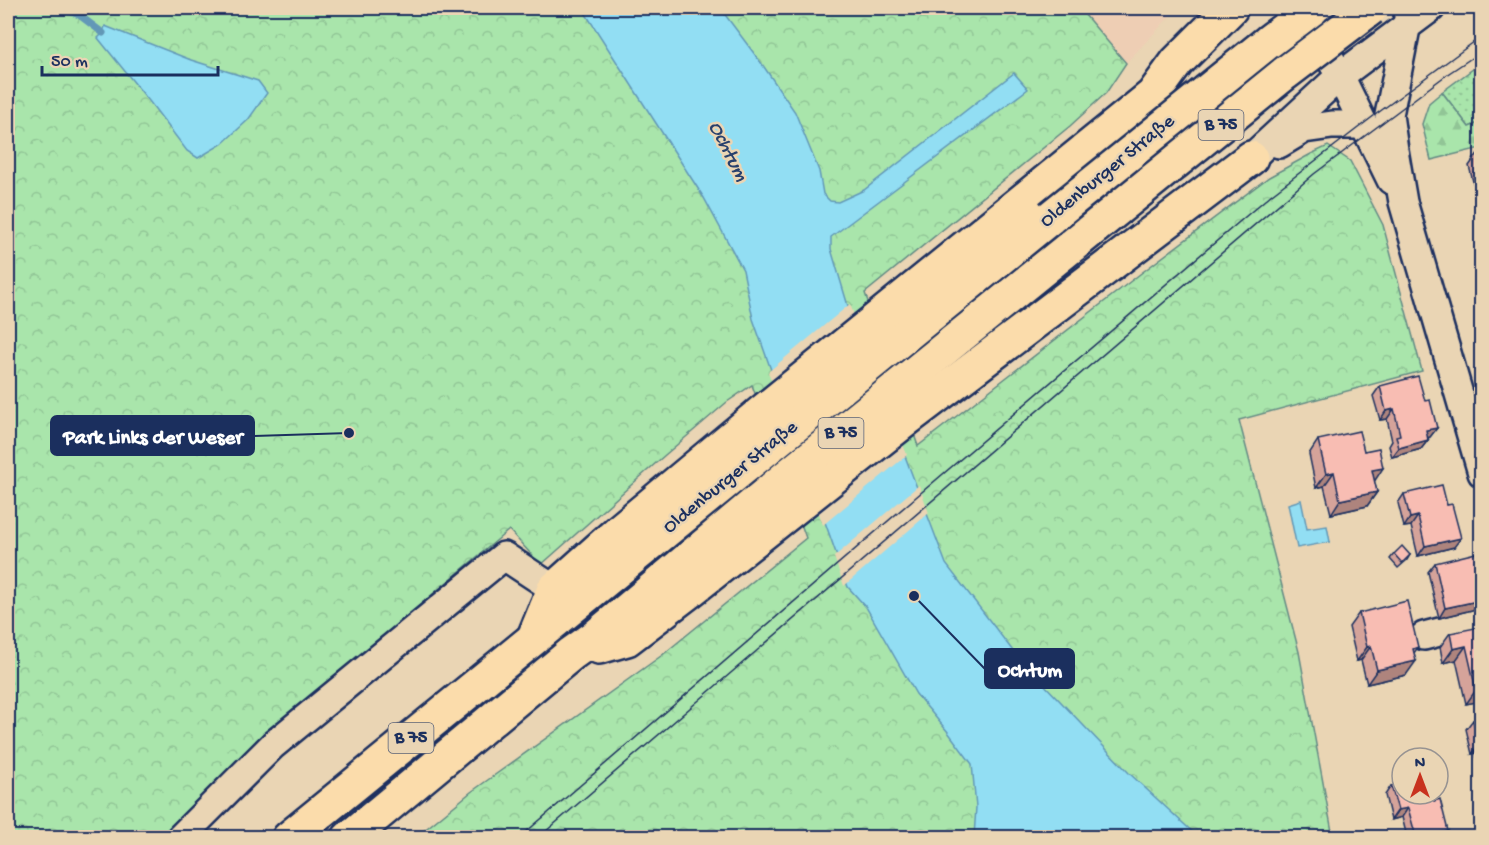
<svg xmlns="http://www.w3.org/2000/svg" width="1489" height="845" viewBox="0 0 1489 845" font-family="'Gochi Hand',sans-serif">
  <defs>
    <pattern id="grass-dots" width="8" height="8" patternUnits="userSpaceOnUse" patternTransform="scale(1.5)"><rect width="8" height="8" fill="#a9e5ab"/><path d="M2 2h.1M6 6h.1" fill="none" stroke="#91c596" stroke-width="1.8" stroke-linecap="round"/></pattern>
    <pattern id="forest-firs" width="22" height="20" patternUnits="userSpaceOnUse" patternTransform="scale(1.5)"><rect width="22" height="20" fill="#a9e5ab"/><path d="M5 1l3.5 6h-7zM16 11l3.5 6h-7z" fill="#91c596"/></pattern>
    <pattern id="park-crowns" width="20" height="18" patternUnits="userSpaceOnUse" patternTransform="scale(1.5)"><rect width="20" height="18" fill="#a9e5ab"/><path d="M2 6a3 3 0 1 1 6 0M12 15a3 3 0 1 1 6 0" fill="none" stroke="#91c596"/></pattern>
  </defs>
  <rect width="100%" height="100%" fill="#ead5b4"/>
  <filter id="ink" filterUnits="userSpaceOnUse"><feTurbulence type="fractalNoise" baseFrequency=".0167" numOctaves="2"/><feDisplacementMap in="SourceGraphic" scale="12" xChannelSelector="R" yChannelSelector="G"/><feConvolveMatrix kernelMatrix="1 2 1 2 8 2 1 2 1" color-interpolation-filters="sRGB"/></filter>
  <g filter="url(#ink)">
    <path fill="#eeceb4" d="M1079 8H1178L1126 63Z"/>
    <path fill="url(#grass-dots)" stroke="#628a84" stroke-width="1.5" d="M1481 63V122L1469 127 1442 92Z"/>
    <path fill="url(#forest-firs)" stroke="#628a84" stroke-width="1.5" d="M1442 92 1469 127 1481 122V148L1431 160 1422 124 1429 103Z"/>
    <path fill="url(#park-crowns)" stroke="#628a84" stroke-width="1.5" d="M8 8H1079L1126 63 1106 93 1070 126 865 293 918 446 1140 274 1269 177 1311 154 1328 146 1350 161 1383 225 1422 371 1239 420 1299 652 1333 837H416L471 792 661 656 806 538 752 385 727 402 665 455 541 565 509 530 265 735 179 818 162 837H8Z"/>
    <g fill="#92def3" stroke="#6298b7" stroke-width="1.5">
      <path d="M582 8H720L762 64 795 112 819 171 823 194 830 201 838 202 864 190 1014 73 1028 89 831 237V249L848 306 946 564 1016 655 1129 773 1198 837 1052 838 1035 831 1002 837H974L976 807 972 764 948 732 916 694 866 607 848 587 753 319 743 270 704 198Z"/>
      <path d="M105 26 191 60 258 81 267 93 248 120 222 144 198 158 187 151 149 101 98 38 103 33Z"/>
      <path d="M1301 500 1307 529 1327 526 1330 542 1297 548 1288 504Z"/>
    </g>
    <g fill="#ead5b4">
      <path d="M850 304 907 455 823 525 768 372Z"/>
      <path d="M919 485 929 513 844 586 834 557Z"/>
    </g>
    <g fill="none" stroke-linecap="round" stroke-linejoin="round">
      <path stroke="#6298b7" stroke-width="7" d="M63 8 79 15 103 33"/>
      <g stroke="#1b2f5e" stroke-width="32">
        <g id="minor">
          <path d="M1302 8 1340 76 1391 180"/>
          <path d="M1410 8 1389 115 1394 150 1403 202 1482 473"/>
          <path d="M1279 144 1304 129 1332 125H1364"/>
          <path d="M1251 158 1340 76 1431 8"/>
          <path d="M1424 636 1482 621"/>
          <path d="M180 838 273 745 504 556 554 589"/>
        </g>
      </g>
      <g stroke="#1b2f5e" stroke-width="38">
        <g id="highway">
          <path d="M535 635 554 589 619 531 762 412 1153 95 1177 62 1231 8"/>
          <path d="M599 647 627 639 690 591 908 418 1251 158"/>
          <path d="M289 838 1051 217"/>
          <path d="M349 838 571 654 595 637 785 478 1073 245"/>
        </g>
      </g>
      <use href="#minor" stroke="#ead5b4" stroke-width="27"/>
      <use href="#highway" stroke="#fbdcab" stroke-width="33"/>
      <g stroke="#1b2f5e" stroke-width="1.5">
        <path d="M519 838 916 497 1272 194 1375 115 1482 36"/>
        <path d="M538 838 1314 174 1449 73 1482 51"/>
      </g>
      <g stroke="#1b2f5e" stroke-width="38" stroke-linecap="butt">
        <g id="highway-bridge">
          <path d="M1051 217 1268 42 1313 8"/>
          <path d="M1073 245 1284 74 1371 8"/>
        </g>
      </g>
      <use href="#highway-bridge" stroke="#fbdcab" stroke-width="33"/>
    </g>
    <g fill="#d5a39a" stroke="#1b2f5e" stroke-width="1.5">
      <path d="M1482 151V217L1469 166 1479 152Z"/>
      <path d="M1380 386 1425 401 1437 428 1430 437 1428 438V440L1421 449 1392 457 1389 446 1392 441 1387 419 1380 420 1373 396Z"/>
      <path d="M1318 440 1364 451 1374 481 1377 492 1367 506 1331 514 1324 486 1316 488 1309 454Z"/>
      <path d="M1404 494 1454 547 1418 556 1411 526 1404 527 1398 503Z"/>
      <path d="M1394 554 1410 555 1407 560 1398 568 1390 559Z"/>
      <path d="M1435 563 1482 575V607L1480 608 1439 618 1428 572Z"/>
      <path d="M1359 613 1418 647 1414 653 1406 675 1367 684 1361 660 1357 661 1349 627Z"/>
      <path d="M1482 632V701L1466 704 1456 660 1443 663 1440 647 1450 633Z"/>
      <path d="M1482 718V777L1476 753 1472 754 1466 729 1473 720Z"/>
      <path d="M1391 786 1434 801 1444 837H1407L1402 817 1391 820 1385 795Z"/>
    </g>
    <g fill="#ae847d" stroke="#1b2f5e" stroke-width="1.5">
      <path d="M1394 409 1387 419 1380 420 1386 411Z"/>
      <path d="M1437 428 1430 437 1419 440 1426 430Z"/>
      <path d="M1428 440 1421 449 1392 457 1399 448Z"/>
      <path d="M1383 468 1374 482 1372 470Z"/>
      <path d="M1334 472 1324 486 1316 488 1326 474Z"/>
      <path d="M1377 492 1367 506 1331 514 1340 500Z"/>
      <path d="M1418 516 1411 526 1404 527 1410 518Z"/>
      <path d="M1461 538 1454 547 1418 556 1425 546Z"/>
      <path d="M1482 600V607L1480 608 1439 618 1445 608Z"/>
      <path d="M1371 646 1361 660 1357 661 1367 647Z"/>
      <path d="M1466 646 1456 660 1443 663 1453 649Z"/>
      <path d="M1416 661 1406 675 1367 684 1377 670Z"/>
      <path d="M1482 689V701L1466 704 1476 690Z"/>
      <path d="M1482 743 1476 753 1472 754 1479 744Z"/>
      <path d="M1408 808 1402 817 1391 820 1398 810Z"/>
      <path d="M1448 831 1444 837H1422Z"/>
    </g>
    <g fill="#f8bdb3" stroke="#1b2f5e" stroke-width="1.5">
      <path d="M1482 151V163L1479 152Z"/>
      <path d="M1418 376 1425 401 1430 400 1437 428 1426 430 1428 440 1399 448 1396 436 1400 435 1394 409 1386 411 1380 386Z"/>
      <path d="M1359 431 1364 451 1379 448 1383 468 1372 470 1377 492 1340 500 1334 472 1326 474 1318 440Z"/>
      <path d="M1442 485 1447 505 1452 504 1461 538 1425 546 1418 516 1410 518 1404 494Z"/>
      <path d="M1402 546 1410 555 1402 563 1394 554Z"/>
      <path d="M1476 553 1482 575V600L1445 608 1435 563Z"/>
      <path d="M1407 601 1418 647 1413 649 1416 661 1377 670 1371 646 1367 647 1359 613Z"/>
      <path d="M1480 627 1482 632V689L1476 690 1466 646 1453 649 1450 633Z"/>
      <path d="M1482 718V743L1479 744 1473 720Z"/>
      <path d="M1402 783V794H1432L1434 801 1440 799 1448 831 1422 837H1416L1408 808 1398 810 1391 786Z"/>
    </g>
  </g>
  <g text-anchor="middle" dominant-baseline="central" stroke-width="5" stroke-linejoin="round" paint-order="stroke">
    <g fill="#ead5b4" stroke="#596178" stroke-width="1.5">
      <rect x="1198.5" y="110" width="45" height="30" rx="4.5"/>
      <rect x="818.5" y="418" width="45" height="30" rx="4.5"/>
      <rect x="388.5" y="723" width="45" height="30" rx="4.5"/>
    </g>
    <g font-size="18" font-weight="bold" fill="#1b2f5e">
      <text x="1221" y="125">B 75</text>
      <text x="841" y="433">B 75</text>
      <text x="411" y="738">B 75</text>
    </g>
    <g font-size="20" fill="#1b2f5e" stroke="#ead5b4">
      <text transform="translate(1108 172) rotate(-39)">Oldenburger Straße</text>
      <text transform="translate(731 478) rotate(-39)">Oldenburger Straße</text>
    </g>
    <g font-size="21" font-style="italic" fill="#27406d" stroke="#ead5b4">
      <text transform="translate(727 152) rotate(63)">Ochtum</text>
    </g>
  </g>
  <path fill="none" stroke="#1b2f5e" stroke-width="2" d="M349 433L254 436M914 596L985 669"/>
  <g fill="#1b2f5e" stroke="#ead5b4" stroke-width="2">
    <circle cx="349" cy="433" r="6"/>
    <circle cx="914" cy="596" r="6"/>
  </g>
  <g fill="#1b2f5e" stroke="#1b2f5e" stroke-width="2">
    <rect x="51" y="416" width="203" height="39" rx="6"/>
    <rect x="985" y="649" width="89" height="39" rx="6"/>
  </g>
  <g font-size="21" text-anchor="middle" font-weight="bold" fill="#fff">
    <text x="153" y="443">Park Links der Weser</text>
    <text x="1030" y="676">Ochtum</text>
  </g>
  <rect width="1489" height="845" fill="none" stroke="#ead5b4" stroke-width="30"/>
  <rect x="15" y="15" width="1459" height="815" fill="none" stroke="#1b2f5e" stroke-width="2" filter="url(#ink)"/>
  <g transform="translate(1420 776)"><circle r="28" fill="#ead5b4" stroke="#979392" stroke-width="1.5"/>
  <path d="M0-4.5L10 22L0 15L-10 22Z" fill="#c8321e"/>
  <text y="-9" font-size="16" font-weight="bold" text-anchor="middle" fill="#1b2f5e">N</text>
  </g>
  <path d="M42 66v9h176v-9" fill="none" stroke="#1b2f5e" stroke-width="3"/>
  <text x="51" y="66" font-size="18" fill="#1b2f5e" stroke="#ead5b4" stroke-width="4.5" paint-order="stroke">50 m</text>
</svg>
